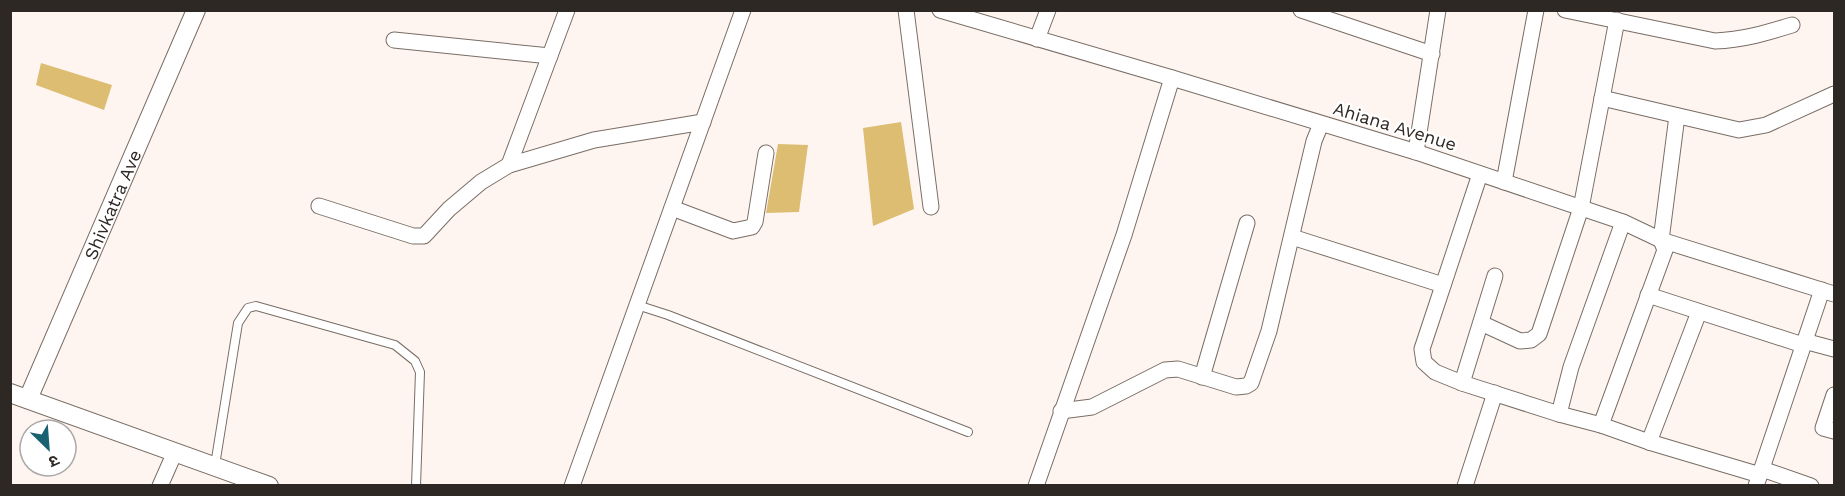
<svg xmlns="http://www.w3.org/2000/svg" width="1845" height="496" viewBox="0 0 1845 496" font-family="'Work Sans','Noto Sans Devanagari',sans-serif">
  <rect width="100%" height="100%" fill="#fef5f0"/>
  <g fill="#ddbd71">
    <path d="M41 63 112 85 104 110 36 85Z"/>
    <path d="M901 122 914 209 873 226 863 128Z"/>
    <path d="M778 144 808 145 799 212 766 213Z"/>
  </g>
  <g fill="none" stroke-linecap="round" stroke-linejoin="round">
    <g stroke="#796d65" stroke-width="10">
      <g id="service">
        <path d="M637 305 668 315 968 432"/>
        <path d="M215 465 238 323 248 308 256 306 395 345 415 361 420 372 416 486"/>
      </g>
    </g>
    <g stroke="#796d65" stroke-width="17">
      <g id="minor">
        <path d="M906 10 931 207"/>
        <path d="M940 10 1172 78 1416 152 1623 222 1661 240 1834 294"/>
        <path d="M1301 10 1432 54"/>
        <path d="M1565 10 1715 41C1743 40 1766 33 1792 25"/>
        <path d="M1037 39 1048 10"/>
        <path d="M394 40 550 56"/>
        <path d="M1602 98 1739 130 1766 125 1834 94"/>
        <path d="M1416 152 1438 10"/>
        <path d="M509 165 567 10"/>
        <path d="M1480 174 1422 349 1424 362 1435 372 1462 383 1559 414 1601 425 1649 442 1760 475"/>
        <path d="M1504 182 1536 10"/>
        <path d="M319 206 413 236H424L449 209 481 182 509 165 594 140 703 122"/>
        <path d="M672 208 733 231 752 227 755 222 766 153"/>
        <path d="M1292 237 1443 285"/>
        <path d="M1648 295 1803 345"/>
        <path d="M1481 323 1520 341 1531 340 1539 334 1581 208 1617 20"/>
        <path d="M1804 341 1834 349"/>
        <path d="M1202 377 1247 223"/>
        <path d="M1462 383 1495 276"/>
        <path d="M1834 395 1823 428 1834 431"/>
        <path d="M1061 411 1092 407 1165 370 1178 369 1236 387 1246 386 1251 383 1269 331 1314 141 1321 124"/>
        <path d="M1559 414 1571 367 1623 222"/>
        <path d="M1601 425 1665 250 1661 240 1677 116"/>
        <path d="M1649 442 1699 312"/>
        <path d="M1762 469 1811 486"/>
        <path d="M160 486 175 452"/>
        <path d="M572 486 743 10"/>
        <path d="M1036 486 1124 235 1172 78"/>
        <path d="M1465 486 1495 393"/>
        <path d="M1756 486 1822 290"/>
      </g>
    </g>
    <g stroke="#796d65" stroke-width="20">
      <g id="tertiary">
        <path d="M10 393 269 486"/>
        <path id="s1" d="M28 399 196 10"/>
      </g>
    </g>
    <use href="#service" stroke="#fff" stroke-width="8"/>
    <use href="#minor" stroke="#fff" stroke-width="15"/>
    <use href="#tertiary" stroke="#fff" stroke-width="18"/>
  </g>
  <g text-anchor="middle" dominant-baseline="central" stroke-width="4.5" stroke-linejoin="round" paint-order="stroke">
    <g font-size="18" fill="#2e2825" stroke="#fff">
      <text transform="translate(1395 126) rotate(17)">Ahiana Avenue</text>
      <text stroke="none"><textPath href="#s1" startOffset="212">Shivkatra Ave</textPath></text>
    </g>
  </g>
  <rect width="1845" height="496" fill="none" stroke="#2e2825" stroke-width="24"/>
  <g transform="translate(48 448) rotate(155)"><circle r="28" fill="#ffffff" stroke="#aba9a8" stroke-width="1.5"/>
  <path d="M0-4.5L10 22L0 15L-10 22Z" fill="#196271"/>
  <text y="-9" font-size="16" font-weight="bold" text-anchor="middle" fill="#2e2825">उ</text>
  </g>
</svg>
